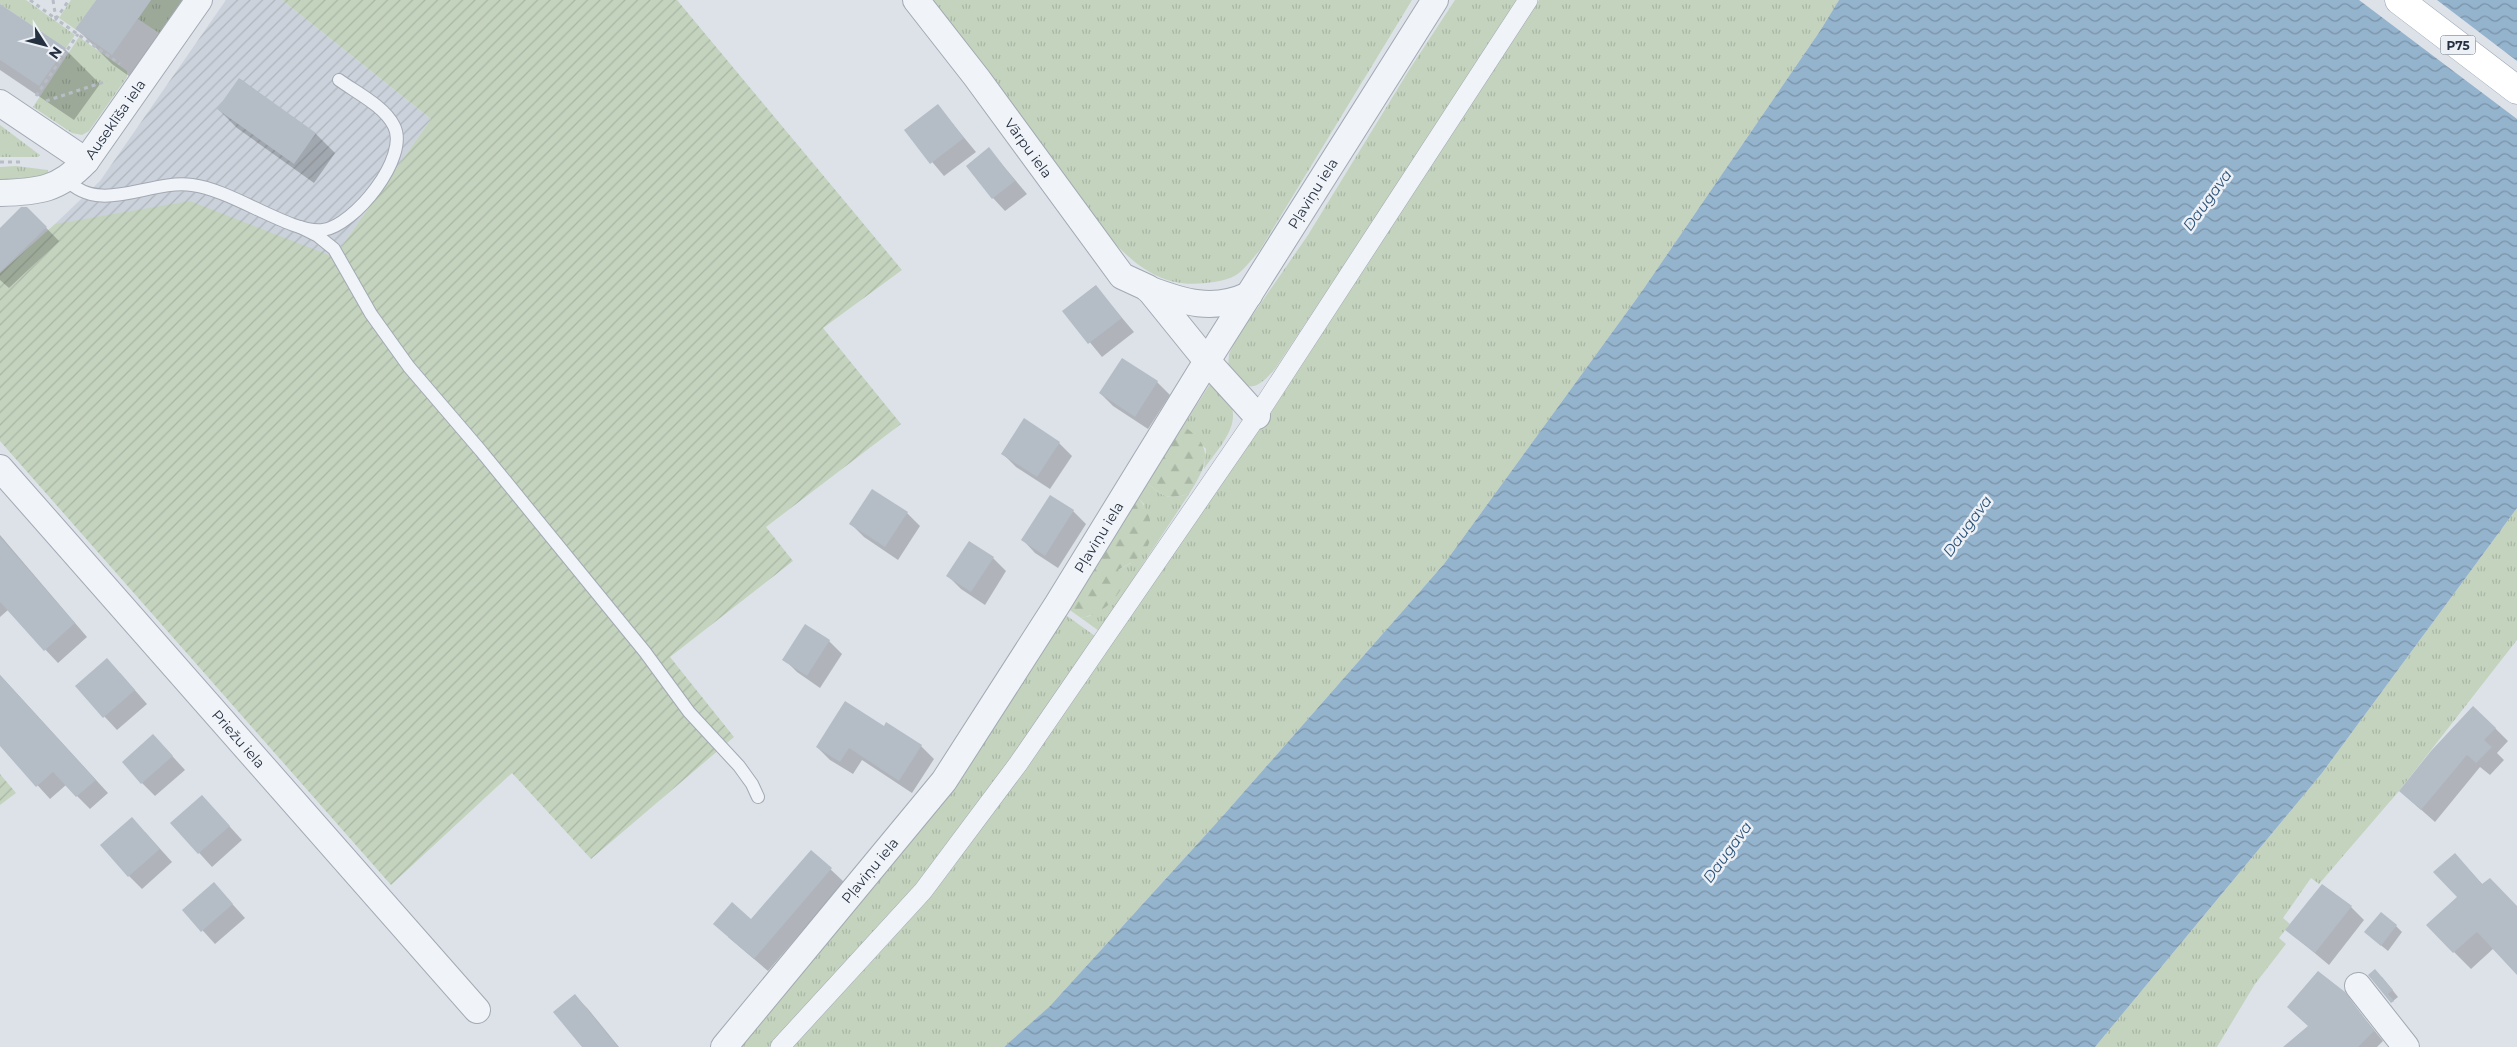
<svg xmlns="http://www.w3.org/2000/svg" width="2517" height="1047" viewBox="0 0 2517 1047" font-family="Montserrat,sans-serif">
  <defs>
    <pattern id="industrial-furrows" width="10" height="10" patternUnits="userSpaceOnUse" patternTransform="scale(1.25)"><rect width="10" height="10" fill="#cbd2db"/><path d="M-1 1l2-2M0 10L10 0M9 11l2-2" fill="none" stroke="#aeb5bd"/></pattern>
    <pattern id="grass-tufts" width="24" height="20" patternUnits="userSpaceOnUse" patternTransform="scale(1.25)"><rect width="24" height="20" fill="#c4d3be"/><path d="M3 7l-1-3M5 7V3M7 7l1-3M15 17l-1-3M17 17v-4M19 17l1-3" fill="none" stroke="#a8b6a4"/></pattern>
    <pattern id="forest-firs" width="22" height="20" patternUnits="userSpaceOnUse" patternTransform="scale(1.25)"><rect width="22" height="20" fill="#c4d3be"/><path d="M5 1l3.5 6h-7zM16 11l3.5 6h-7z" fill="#a8b6a4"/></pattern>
    <pattern id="garden-furrows" width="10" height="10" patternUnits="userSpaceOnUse" patternTransform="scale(1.25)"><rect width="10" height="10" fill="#c4d3be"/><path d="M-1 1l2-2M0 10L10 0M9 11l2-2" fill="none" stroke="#a8b6a4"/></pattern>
    <pattern id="water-waves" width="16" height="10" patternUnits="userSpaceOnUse" patternTransform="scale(1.25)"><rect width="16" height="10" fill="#94b3cd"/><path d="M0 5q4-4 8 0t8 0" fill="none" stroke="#7992a8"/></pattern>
  </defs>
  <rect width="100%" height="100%" fill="#dde2e9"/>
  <path fill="url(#industrial-furrows)" d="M226 0H282L431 119 334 257 55 224 100 181Z"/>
  <g fill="url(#grass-tufts)">
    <path d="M0 0H26L75 35 66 48 0 4Z"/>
    <path d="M71 0H96L75 29 59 18Z"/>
    <path d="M151 0H182L159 33 138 19Z"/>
    <path d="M932 0H1412L1260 250C1253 258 1246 267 1239 273 1230 280 1216 282 1206 283 1164 288 1140 269 1112 241Z"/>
    <path d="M1455 0H1520L1275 369C1254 393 1247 392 1228 367L1229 354 1236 339 1308 235 1411 67Z"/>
    <path d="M1539 0H1839L1820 31 1640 294 1444 564 1221 818 1050 1006 1004 1047H792L888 944 952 869 1237 458Z"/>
    <path d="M79 37 127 71V77L89 131 82 135 72 133 33 107Z"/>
    <path d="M0 125 40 155 38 157H0Z"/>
    <path d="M16 166 48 170V180L0 183V167Z"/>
    <path d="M1212 381C1252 414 1227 437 1204 469L1206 449 1183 426Z"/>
    <path d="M1147 483C1164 497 1167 500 1189 494L1099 631 1081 618 1090 616 1118 570 1131 563 1144 504 1138 498Z"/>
    <path d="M2517 508V640L2399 791 2319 884 2311 878 2283 918 2290 924 2279 938 2286 944 2255 984 2217 1047H2095L2322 773Z"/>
    <path d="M1063 613 1095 636 993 786 939 859 770 1047H737Z"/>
  </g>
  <g fill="url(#forest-firs)">
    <path d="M1183 426C1217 447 1206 467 1189 494 1167 500 1164 497 1147 483Z"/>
    <path d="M1138 498C1151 511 1157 536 1144 552 1137 560 1127 565 1118 570L1124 582C1117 601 1101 614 1081 618L1067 608Z"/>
  </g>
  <g fill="url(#garden-furrows)">
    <path d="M282 0H677L902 270 823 328 901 424 766 527 793 561 670 657 734 737 591 859 512 773 391 885 0 441V273L55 224 190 201 334 257 431 119Z"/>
    <path d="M0 774 16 793 0 805Z"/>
  </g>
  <path fill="url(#water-waves)" d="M1839 0H2517V508L2322 773 2095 1047H1004L1050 1006 1221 818 1444 564 1640 294 1820 31Z"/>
  <path fill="#dde2e9" d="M2359 0H2437L2517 61V119Z"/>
  <g fill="#0003">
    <path d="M97 0H210L147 89 112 64 77 29Z"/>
    <path d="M0 6 65 49 100 84 74 120 0 70Z"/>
    <path d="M240 79 316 134 335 153 314 183 237 128 218 109Z"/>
    <path d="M938 106 976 152 944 176 906 131Z"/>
    <path d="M989 149 1027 194 1005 211 993 198Z"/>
    <path d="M27 208 59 241 9 288 0 280V229Z"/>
    <path d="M1095 286 1134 332 1102 357 1064 311Z"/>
    <path d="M1157 382 1170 395 1148 429 1113 406 1100 393Z"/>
    <path d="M1059 443 1072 456 1050 489 1016 467 1003 454Z"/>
    <path d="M1073 511 1086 524 1058 568 1035 553 1023 540Z"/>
    <path d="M907 513 920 526 898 560 864 537 851 524Z"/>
    <path d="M0 535 87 637 58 663 8 610 0 617Z"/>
    <path d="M993 558 1006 571 985 605 961 589 948 576Z"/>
    <path d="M829 641 842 654 820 688 797 672 784 659Z"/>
    <path d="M120 673 147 704 117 730 77 687Z"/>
    <path d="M0 675 108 793 90 809 66 785 50 799 10 755 0 718Z"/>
    <path d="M884 728 921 746 934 759 912 793 862 760 853 774 830 760 817 747Z"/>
    <path d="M2495 728 2508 741 2497 753 2504 760 2490 775 2480 767 2435 822 2400 791Z"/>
    <path d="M153 735 185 770 155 796 142 783Z"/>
    <path d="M202 796 242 840 212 867 172 823Z"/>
    <path d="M145 832 172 862 142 889 129 876Z"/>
    <path d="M811 851 844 882 768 971 728 937 751 921Z"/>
    <path d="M2455 855 2483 885 2517 907V973L2494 948 2471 969 2454 952 2459 897Z"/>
    <path d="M226 897 245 918 215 944 184 910Z"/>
    <path d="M2351 907 2364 920 2329 965 2287 930Z"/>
    <path d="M2396 926 2402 932 2388 951 2372 938Z"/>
    <path d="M2370 975 2382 977 2398 997 2393 1001 2399 1008Z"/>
    <path d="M2344 993 2383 1041 2377 1047H2287Z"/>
    <path d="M575 996 588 1009 619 1047H583Z"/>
  </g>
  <g fill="#b4bcc6">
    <path d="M96 0H151L112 55 75 29Z"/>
    <path d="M0 4 66 48 39 86 0 60Z"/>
    <path d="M239 78 316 133 294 164 217 109Z"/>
    <path d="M938 104 964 138 930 164 904 130Z"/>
    <path d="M989 147 1015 181 992 199 966 166Z"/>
    <path d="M21 207H27L47 227 0 272V228Z"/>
    <path d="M1096 285 1122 318 1088 344 1062 311Z"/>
    <path d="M1122 358 1158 381 1135 417 1099 393Z"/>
    <path d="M1024 418 1060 442 1037 477 1001 454Z"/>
    <path d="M872 489 908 512 885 547 849 524Z"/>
    <path d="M1050 495 1074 510 1045 556 1021 540Z"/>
    <path d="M0 537 75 623 44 651 0 602Z"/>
    <path d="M969 541 994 557 971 592 946 576Z"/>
    <path d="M805 624 830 640 807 676 782 660Z"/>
    <path d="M107 658 135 690 103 718 75 686Z"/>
    <path d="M0 675 96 780 76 797 53 772 36 787 0 746Z"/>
    <path d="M845 701 884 726 886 722 922 745 899 781 849 748 840 762 816 747Z"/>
    <path d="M2473 706 2496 728 2484 740 2492 747 2476 763 2467 755 2421 810 2399 791 2431 751Z"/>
    <path d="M153 734 173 756 141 784 122 762Z"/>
    <path d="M202 795 230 826 198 854 170 823Z"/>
    <path d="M132 817 160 849 128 877 100 845Z"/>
    <path d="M811 850 832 868 754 959 713 924 732 902 751 919Z"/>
    <path d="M2455 853 2482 884 2490 878 2517 906V975L2477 932 2453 953 2426 925 2457 897 2433 872Z"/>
    <path d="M214 882 233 904 201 932 182 910Z"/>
    <path d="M2322 884 2352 906 2315 953 2285 930Z"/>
    <path d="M2381 912 2397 925 2381 946 2364 932Z"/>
    <path d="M2375 969 2393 990 2388 994 2394 1001 2391 1003 2368 975Z"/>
    <path d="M2318 971 2345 992 2374 1031 2358 1047H2283L2308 1026 2287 1007Z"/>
    <path d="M575 994 618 1047H582L553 1012Z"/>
  </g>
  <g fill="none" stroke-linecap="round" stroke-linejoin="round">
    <g stroke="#a2a9b3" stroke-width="14">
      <g id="service">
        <path d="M66 179C100 216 149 179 192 185 233 190 291 234 323 230 354 226 410 157 394 126 384 106 357 93 339 80"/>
        <path d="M300 227 318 236 334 249 371 314 409 367 481 451 645 652 689 712 739 766 752 784 758 797"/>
      </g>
    </g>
    <g stroke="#a2a9b3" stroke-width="20">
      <path id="pedestrian" d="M780 1047 923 891 1018 764 1257 416 1528 0"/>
    </g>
    <g stroke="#a2a9b3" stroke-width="28">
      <g id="minor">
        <path id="s1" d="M916 0 977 78 1122 276 1148 288 1207 361 1257 416"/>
        <path d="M0 103 86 161"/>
        <path id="s2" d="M0 193C38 192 59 190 86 161L199 0"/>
        <path d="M1148 289C1183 302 1213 312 1249 295"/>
        <path id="s3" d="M0 468 477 1010"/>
        <path d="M2358 986 2406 1047"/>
        <path id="s4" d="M724 1047 944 781 1057 605 1207 361 1435 0"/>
      </g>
    </g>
    <g stroke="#9ca7b6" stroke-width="29">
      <path id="primary" d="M2399 0 2517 90"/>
    </g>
    <g stroke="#b7bdc4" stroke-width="3" stroke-dasharray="4 4" stroke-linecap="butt">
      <path d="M30 0 56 19 69 0"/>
      <path d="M53 0 56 19 120 64"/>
      <path d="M36 96 78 34"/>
      <path d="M46 101 107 81"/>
      <path d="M0 162H20"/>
    </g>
    <use href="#service" stroke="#f0f3f7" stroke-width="12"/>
    <use href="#pedestrian" stroke="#f0f3f7" stroke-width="19"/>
    <use href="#minor" stroke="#f0f3f7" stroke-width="26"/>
    <use href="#primary" stroke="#fff" stroke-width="28"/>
  </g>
  <g text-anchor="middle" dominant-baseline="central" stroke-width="5" stroke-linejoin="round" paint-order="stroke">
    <rect fill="#edf1f6" stroke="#616b77" stroke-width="1" x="2440.5" y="35.5" width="35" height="19" rx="4"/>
    <g font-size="12" font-weight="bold" fill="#253141">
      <text x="2458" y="45">P75</text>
    </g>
    <g font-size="14" fill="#253141" stroke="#edf1f6">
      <text stroke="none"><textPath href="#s2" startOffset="146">Auseklīša iela</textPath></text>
      <text stroke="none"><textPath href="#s1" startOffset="186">Vārpu iela</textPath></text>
      <text stroke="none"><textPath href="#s4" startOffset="1039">Pļaviņu iela</textPath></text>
      <text stroke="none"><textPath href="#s4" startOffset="634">Pļaviņu iela</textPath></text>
      <text stroke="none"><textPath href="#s3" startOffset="361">Priežu iela</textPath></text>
      <text stroke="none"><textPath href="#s4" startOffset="229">Pļaviņu iela</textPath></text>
    </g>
    <g font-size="15" font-style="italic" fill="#2b5279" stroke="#edf1f6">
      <text transform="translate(2207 200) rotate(-54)">Daugava</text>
      <text transform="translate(1967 526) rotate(-54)">Daugava</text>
      <text transform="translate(1727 852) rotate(-54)">Daugava</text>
    </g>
  </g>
  <g transform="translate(45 45) rotate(126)" stroke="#edf1f6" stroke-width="4" paint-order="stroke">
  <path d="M0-4L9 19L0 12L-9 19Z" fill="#253141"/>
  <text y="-8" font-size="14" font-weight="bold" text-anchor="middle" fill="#253141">N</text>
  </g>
</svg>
